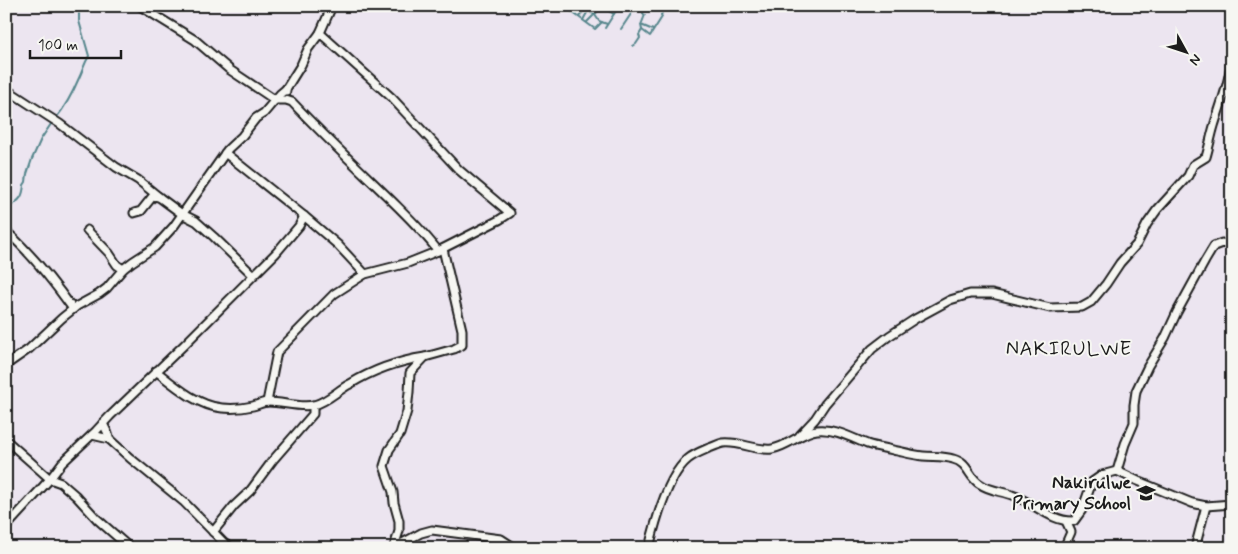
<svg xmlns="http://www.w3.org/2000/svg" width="1238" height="554" viewBox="0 0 1238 554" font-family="Mynerve,sans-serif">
  <rect width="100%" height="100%" fill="#ece5f0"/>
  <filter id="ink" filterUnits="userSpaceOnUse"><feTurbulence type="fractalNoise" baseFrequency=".02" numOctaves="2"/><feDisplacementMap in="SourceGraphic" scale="10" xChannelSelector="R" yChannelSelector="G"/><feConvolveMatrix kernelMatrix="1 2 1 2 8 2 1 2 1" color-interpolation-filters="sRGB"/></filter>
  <g filter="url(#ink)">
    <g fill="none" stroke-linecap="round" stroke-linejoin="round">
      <g stroke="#56868c" stroke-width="2">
        <path d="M559 6 569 10 595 29 602 22"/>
        <path d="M582 6 595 15 599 21 607 24"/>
        <path d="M597 6C604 8 608 10 614 14"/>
        <path d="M634 7H638L643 8"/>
        <path d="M570 9 571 6 582 13"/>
        <path d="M553 11 555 6"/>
        <path d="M591 13 595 6"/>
        <path d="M579 17 587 6"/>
        <path d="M583 20 588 11"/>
        <path d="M587 22 601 8"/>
        <path d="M641 25 653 30"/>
        <path d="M605 28 619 6"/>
        <path d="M621 29 631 14 634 6"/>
        <path d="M642 30 641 25 645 15 643 14 644 6"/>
        <path d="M633 46 636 44 640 38 639 35 642 30 650 36 662 17 661 15 665 6"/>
        <path d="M56 118C66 106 73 92 79 78 83 70 84 64 89 56L79 21V6"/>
        <path d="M6 211C16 199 22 204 24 185L26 182 27 174 32 159 41 139 53 121"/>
      </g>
      <g stroke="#1c1c1c" stroke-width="11">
        <g id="street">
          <path d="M140 6 195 40 230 70 275 100H286L292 102C324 136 358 168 391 200 407 216 424 232 438 251L499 220 510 213 459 170 391 97 320 33"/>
          <path d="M6 89 60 124 116 167 138 180 159 197"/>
          <path d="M286 91V89L301 65 308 49 320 33 332 6"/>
          <path d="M225 153 304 216"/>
          <path d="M134 213 141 211 153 196 159 197 182 214 196 221 214 237 253 275"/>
          <path d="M87 230 109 253 117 265 123 269 132 262 155 247 174 226 228 149 242 136 256 118 264 113 280 94 286 89"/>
          <path d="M6 231C32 254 53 281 73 309"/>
          <path d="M6 365 29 349 62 318 77 306 99 294 107 288 123 269"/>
          <path d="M156 371C175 386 198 406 222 408 232 409 244 408 253 406 258 405 263 402 268 402 283 402 299 408 314 405 327 402 338 390 350 384 373 370 399 361 425 357"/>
          <path d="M267 402 277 352 334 294 365 274 408 263 438 251"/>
          <path d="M103 423C105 429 109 433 109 439"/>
          <path d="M92 435 109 439 130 458 184 502 224 543 231 548"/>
          <path d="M800 435 815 419 825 404 872 349 889 336 915 319 950 300 970 294H992L1050 308 1082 307 1091 302 1106 284 1120 263 1137 244 1147 224 1157 210 1188 176 1193 165 1206 157C1209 147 1211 136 1214 126 1221 103 1230 81 1232 56"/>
          <path d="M6 440 50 479 61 483 76 496 97 519 130 548"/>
          <path d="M1117 471 1125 444 1134 423V405L1136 391 1148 366 1165 338 1177 312 1205 261 1214 246 1222 243 1232 246"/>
          <path d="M6 527 50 479 62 463 96 431 110 416 184 345 276 253 299 226 304 216 338 245 365 274"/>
          <path d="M213 532 234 506 250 491 273 460 313 414V405"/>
          <path d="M6 547 7 548"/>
          <path d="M394 547 399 531V521L394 503 393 492 384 466 389 450 400 434 407 411 409 392 410 373 425 357 454 349 462 345V330L443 249"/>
          <path d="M393 548 421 533 432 530 501 539 515 548"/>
          <path d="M649 548C655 523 668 475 688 459 694 454 702 451 709 448 713 447 718 444 723 443 740 441 755 451 772 449 787 447 803 431 817 430 834 428 852 438 867 444 876 447 885 448 893 450 903 452 913 455 923 456 933 457 944 456 953 459 969 463 968 477 980 484 990 491 1001 491 1012 495 1033 502 1051 522 1074 521L1082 510 1092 482 1102 475 1117 471 1138 481 1192 503 1206 506 1232 504"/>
          <path d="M1064 548 1071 532 1066 521"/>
          <path d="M1195 548 1206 506"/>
        </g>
      </g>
      <use href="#street" stroke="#f6f6f2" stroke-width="7"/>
    </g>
  </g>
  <defs>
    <g id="school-bare" transform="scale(1.5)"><path d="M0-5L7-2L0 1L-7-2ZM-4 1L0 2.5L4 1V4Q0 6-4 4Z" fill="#1c1c1c" stroke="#f6f6f2" stroke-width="2.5" paint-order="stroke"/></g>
  </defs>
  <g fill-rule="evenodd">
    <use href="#school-bare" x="1146" y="493"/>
  </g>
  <g text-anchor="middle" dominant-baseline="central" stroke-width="4" stroke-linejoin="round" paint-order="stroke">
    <g font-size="18" font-weight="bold" fill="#1c1c1c" stroke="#f6f6f2" text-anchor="end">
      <text x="1131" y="483">Nakirulwe<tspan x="1131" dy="21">Primary School</tspan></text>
    </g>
    <g font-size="20" letter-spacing="1" fill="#1c1c1c" stroke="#f6f6f2">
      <text x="1069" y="349">NAKIRULWE</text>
    </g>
  </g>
  <rect width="1238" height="554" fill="none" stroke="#f6f6f2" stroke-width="25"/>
  <rect x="12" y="12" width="1213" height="529" fill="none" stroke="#1c1c1c" stroke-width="2" filter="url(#ink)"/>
  <g transform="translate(1186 52) rotate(130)" stroke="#f6f6f2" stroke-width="4" paint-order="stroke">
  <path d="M0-4L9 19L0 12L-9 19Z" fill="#1c1c1c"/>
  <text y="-8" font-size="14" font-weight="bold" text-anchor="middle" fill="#1c1c1c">N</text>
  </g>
  <path d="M30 50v8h91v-8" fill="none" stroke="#1c1c1c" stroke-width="2.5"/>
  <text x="38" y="50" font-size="15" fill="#1c1c1c" stroke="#f6f6f2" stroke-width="4" paint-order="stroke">100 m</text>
</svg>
